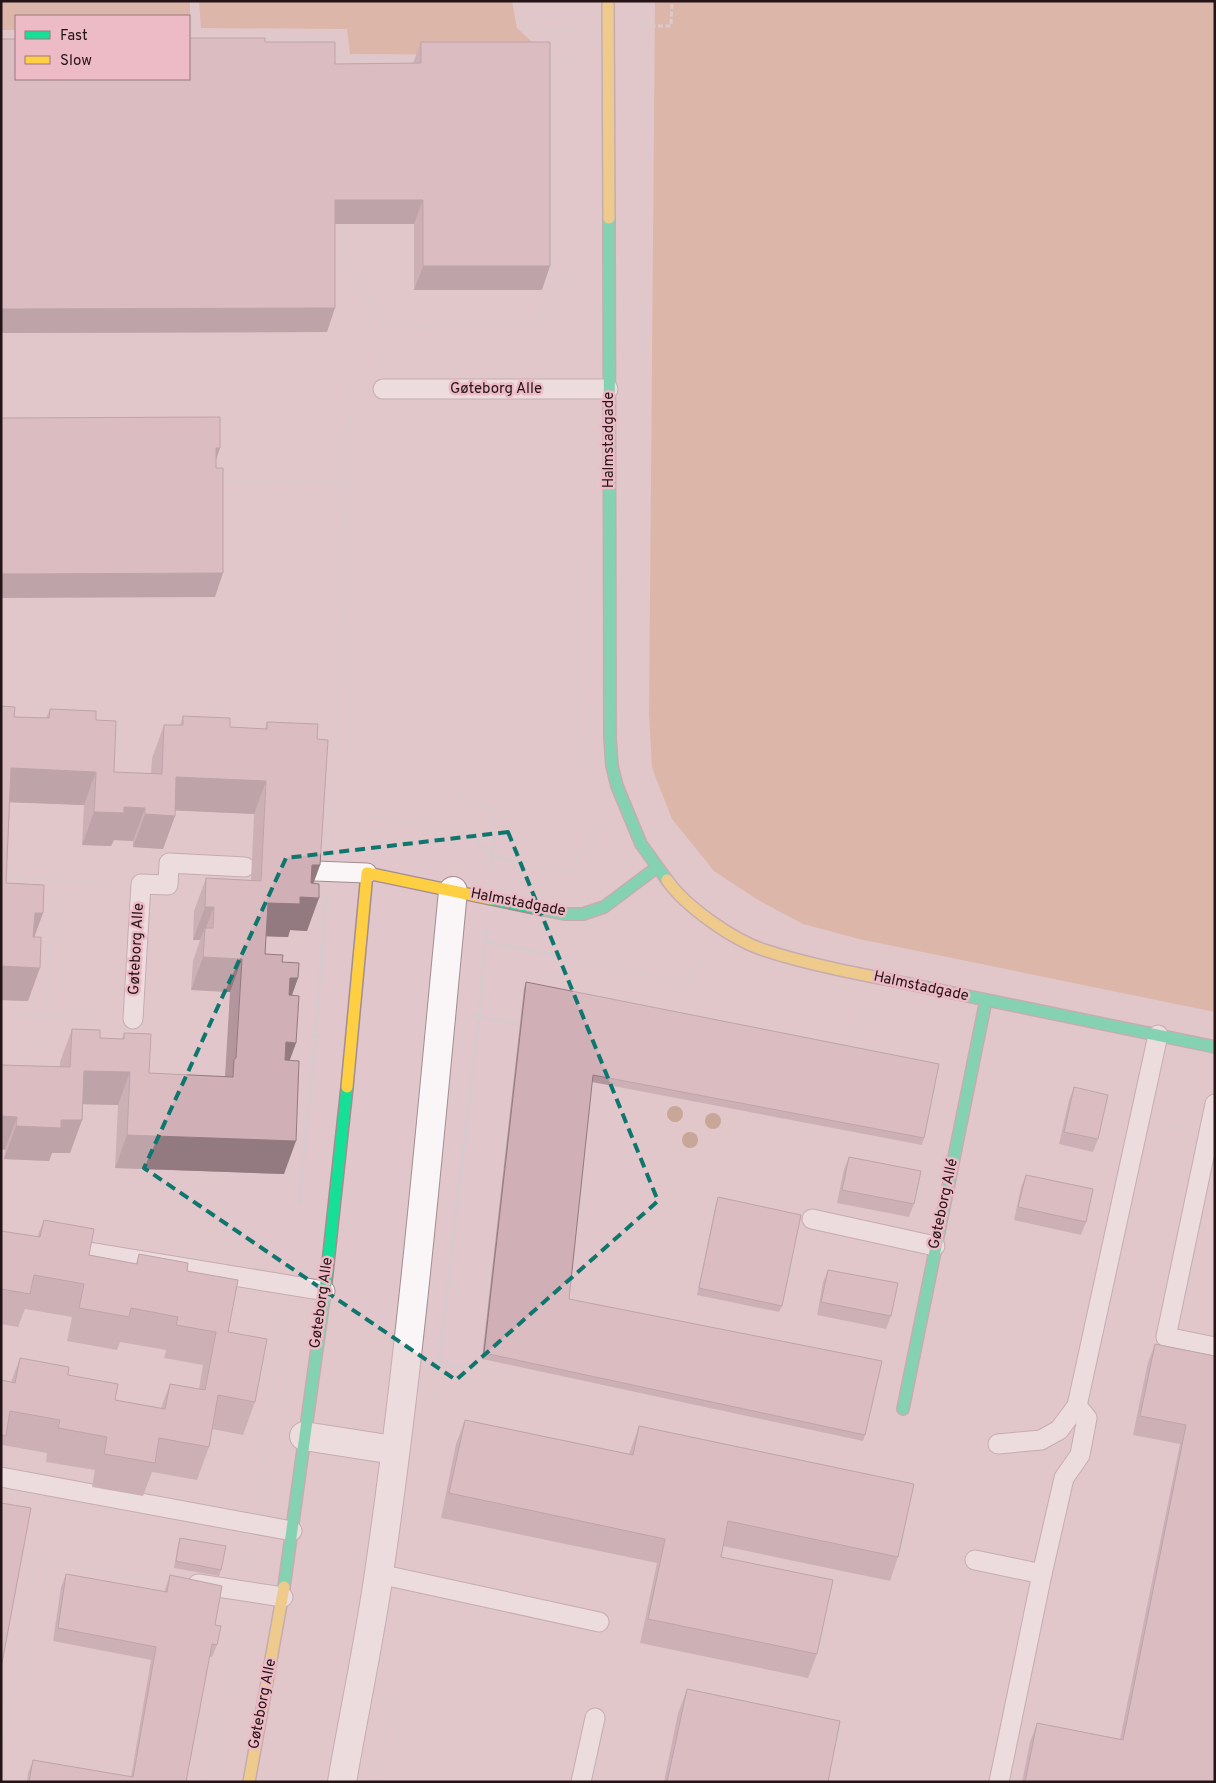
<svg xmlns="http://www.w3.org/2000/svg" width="1216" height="1783" viewBox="0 0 1216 1783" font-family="Overpass,sans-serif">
  <rect width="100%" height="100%" fill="#e1c6cb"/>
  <g fill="#d5a480">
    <path d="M1 1H190V28L189 16H16V30H1Z"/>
    <path d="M199 1H512L517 28 533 43 527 55 350 54 347 29 201 28Z"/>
    <path d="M655 1H1215V1012L859 939 803 924 758 900 714 871 672 819 652 768 649 714Z"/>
  </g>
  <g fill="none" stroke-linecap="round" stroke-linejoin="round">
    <g stroke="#a28d91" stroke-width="21">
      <g id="lane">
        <path d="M383 389H608"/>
        <path d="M315 871 367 873"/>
        <path d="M133 1019 141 884 168 885 169 863 245 867"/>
        <path d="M1215 1104 1166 1337 1215 1347"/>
        <path d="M812 1219 935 1246"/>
        <path d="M65 1248 325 1291"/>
        <path d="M998 1444 1041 1440 1059 1430 1077 1406 1158 1035"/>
        <path d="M1 1477 292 1531"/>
        <path d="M975 1560 1042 1574"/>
        <path d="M379 1574 599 1622"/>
        <path d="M198 1584 283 1597"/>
        <path d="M581 1782 595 1718"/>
        <path d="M999 1782 1042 1574 1064 1478 1080 1455 1087 1418 1077 1406"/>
      </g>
    </g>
    <g stroke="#a28d91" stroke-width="30">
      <g id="street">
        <path d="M304 1436 394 1450"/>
        <path d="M342 1782C354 1712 369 1643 379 1573 412 1347 431 1119 453 891"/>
      </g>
    </g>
    <g stroke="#a28d91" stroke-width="14">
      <g id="fast">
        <path d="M609 218 610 738 612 766 617 786 641 844 667 880"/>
        <path d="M491 899 564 914H583L604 907 656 868"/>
        <path d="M890 980 1215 1047"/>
        <path d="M903 1409 986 1000"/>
        <path d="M284 1587 325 1291 347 1087"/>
      </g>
    </g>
    <g stroke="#a28d91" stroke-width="14">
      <g id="slow">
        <path d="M608 1 609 218"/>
        <path d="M667 880C685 906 733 940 764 950 803 963 849 972 890 980"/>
        <path d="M347 1087 367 873 491 899"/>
        <path d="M249 1782 284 1587"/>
      </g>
    </g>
    <g stroke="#d3ccce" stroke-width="3" stroke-dasharray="5 2.5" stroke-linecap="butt">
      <path d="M522 1 523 27 561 30 578 29"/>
      <path d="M643 26H671L672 1"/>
      <path d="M1 39H16"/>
      <path d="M192 39 194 1"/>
      <path d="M262 39 336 40V58H418"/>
      <path d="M547 45V28"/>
      <path d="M551 60H578"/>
      <path d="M345 224 346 267 383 323V363"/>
      <path d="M552 279H577"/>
      <path d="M383 323 422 325 527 323C546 317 549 305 552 288V60"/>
      <path d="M642 359 643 219 647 162 648 86 643 43V1"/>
      <path d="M221 481 348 482"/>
      <path d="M577 557 576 752 580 765"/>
      <path d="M458 796 494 809 492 870"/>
      <path d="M369 815 456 829 470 833 494 857 572 872 599 825"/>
      <path d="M329 845 336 743 351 389"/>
      <path d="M1 877 115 883"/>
      <path d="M484 941 686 983 706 953"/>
      <path d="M1 1012 107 1018"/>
      <path d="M472 1016 520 1024"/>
      <path d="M30 1044 45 1045 53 879"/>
      <path d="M856 1052 866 1007"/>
      <path d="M1165 1124 1184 1127"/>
      <path d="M299 1203 315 1044 326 896"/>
      <path d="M438 1363 514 1375"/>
      <path d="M435 1397 479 1016 486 928"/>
      <path d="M258 1498 284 1311"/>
      <path d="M248 1565 250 1549"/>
      <path d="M1 1756 35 1558 157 1582 172 1580"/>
      <path d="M208 1782 239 1615"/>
      <path d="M377 1782 392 1695"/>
    </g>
    <use href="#lane" stroke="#faf6f7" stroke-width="19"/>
    <use href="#street" stroke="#faf6f7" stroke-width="28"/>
    <use href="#fast" stroke="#16e098" stroke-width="11"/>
    <use href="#slow" stroke="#ffcf43" stroke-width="11"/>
  </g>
  <g fill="#a8805b">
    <circle cx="675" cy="1114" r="8"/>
    <circle cx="713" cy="1121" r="8"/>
    <circle cx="690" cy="1140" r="8"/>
  </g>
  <g fill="#b3969d">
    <path d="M1 39 265 42 335 64 413 63 421 42 542 290H414V224H335L327 332 1 333Z"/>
    <path d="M1 706 14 717 46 718 50 709 96 720 114 772 151 774 152 758 164 725H180L183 716 230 727 265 729 267 722 317 739 320 865 313 884 307 931 290 930 288 937 266 936 265 954 282 962 298 978 292 995 296 1043 289 1061 284 1174 115 1168 118 1105 83 1104 82 1120 70 1153H52L49 1161 4 1159 5 1150 1 1149V1065L60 1067V1062L72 1029 100 1038 122 1039 124 1033 149 1073 225 1077 230 992 191 990 193 961 200 940H193L194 911 206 878 251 880 254 814 175 810V816L163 849 133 847V841L114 840 111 846 82 845 84 805 10 802 6 883 43 913 34 937 28 1001 1 1000Z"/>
    <path d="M526 982 924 1138 922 1145 592 1082 569 1299 865 1435 863 1441 482 1359 524 989Z"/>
    <path d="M1074 1087 1098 1139 1093 1152 1059 1144 1069 1100Z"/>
    <path d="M849 1157 914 1204 909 1217 837 1203 844 1169Z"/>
    <path d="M1026 1175 1086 1222 1081 1235 1014 1220 1021 1187Z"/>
    <path d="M718 1197 782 1306 779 1312 697 1295 716 1203Z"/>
    <path d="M44 1220 89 1255 136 1264 139 1254 187 1271 228 1332 255 1402 243 1435 212 1429 209 1447 197 1480 152 1472 143 1496 92 1487 95 1470 46 1462 47 1453 2 1445 1 1447V1380L11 1382 20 1358 68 1375 115 1400 161 1408 170 1384 199 1389 203 1365 164 1358 166 1350 120 1342 117 1350 67 1341 72 1317 25 1309 18 1327 1 1324V1231L37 1237Z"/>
    <path d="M828 1270 891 1316 886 1329 817 1315 823 1282Z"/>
    <path d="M1155 1344 1215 1356V1782H1022L1030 1742 1037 1723 1120 1739 1180 1444 1133 1435 1148 1362Z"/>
    <path d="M465 1420 629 1454 639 1426 898 1557 890 1581 723 1546 721 1557 817 1654 808 1678 640 1643 657 1563 441 1518 456 1444Z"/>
    <path d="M180 1538 221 1570 219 1576 174 1568 178 1544Z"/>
    <path d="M66 1574 164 1592 170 1575 215 1625 217 1645 212 1657H209L186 1782H27L28 1773 33 1760 131 1777 151 1660 53 1641 61 1587Z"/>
    <path d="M687 1689 828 1782H664L678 1713Z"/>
  </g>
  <g fill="#927a80">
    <path d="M335 200H423L414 224H326Z"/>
    <path d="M423 266H550L542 290H414Z"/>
    <path d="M335 308 327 332 1 333V309Z"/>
    <path d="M216 448H220L212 472Z"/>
    <path d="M223 573 215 597 1 598V574Z"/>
    <path d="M11 768 96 772 84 805 1 802Z"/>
    <path d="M176 777 266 781 254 814 164 810Z"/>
    <path d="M124 807 145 808 133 841 114 840 111 846 82 845 94 812Z"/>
    <path d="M145 814 175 816 163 849 133 847Z"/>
    <path d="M312 865H320L308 898H319L307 931 290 930 288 937 256 936 268 903Z"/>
    <path d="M205 907H214L204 933 205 928 200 940H193Z"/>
    <path d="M35 913H43L31 946Z"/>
    <path d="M203 957 242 959 230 992 191 990Z"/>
    <path d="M1 966 40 968 28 1001 1 1000Z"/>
    <path d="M290 978H298L286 1011Z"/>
    <path d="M286 1042 296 1043 284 1076Z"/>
    <path d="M84 1071 130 1072 118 1105 72 1104Z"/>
    <path d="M1 1116 17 1117 5 1150 1 1149Z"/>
    <path d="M61 1120H82L70 1153H52L49 1161 4 1159 16 1126Z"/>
    <path d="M127 1135 296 1141 284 1174 115 1168Z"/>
  </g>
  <g fill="#d0afb7" stroke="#927a80">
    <path d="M189 38H265V42H335V64L421 63V42H550V266H423V200H335V308L1 309V39H16V79H189Z"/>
    <path d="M220 417V448H216V468H223V573L1 574V418Z"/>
    <path d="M1 706 15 707 14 717 49 718 50 709 96 711V720L116 721 114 772 162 774 164 725H183V716L230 718V727L267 729V722L318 724 317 739 328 740 320 865H312L311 883 319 884V898L300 897V904L268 903 265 954 283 955 282 962 299 963 298 978H290L289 995 299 996 296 1043 286 1042 285 1060 299 1061 296 1141 127 1135 130 1072 84 1071 82 1120H61V1128L16 1126 17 1117 1 1116V1065L70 1067 72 1029 100 1030V1038L124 1039V1033L151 1034 149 1073 233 1077 234 1059 236 1058 242 959 203 957 205 928H213L214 907H205L206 878 261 881 266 781 176 777 175 816 145 814V808L124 807V813L94 812 96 772 11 768 6 883 44 885 43 913H35L33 937H41L40 968 1 966Z"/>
    <path d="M526 982 939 1064 924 1138 593 1075 569 1299 882 1361 865 1435 484 1353Z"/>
    <path d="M1074 1087 1108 1095 1098 1139 1064 1132Z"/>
    <path d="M849 1157 921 1171 914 1204 842 1190Z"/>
    <path d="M1026 1175 1093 1189 1086 1222 1018 1207Z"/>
    <path d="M718 1197 801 1215 782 1306 699 1288Z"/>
    <path d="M44 1220 94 1229 89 1255 137 1264 139 1254 188 1263 187 1271 238 1280 228 1332 267 1339 255 1402 218 1395 209 1447 159 1438 155 1463 104 1454 107 1437 58 1428 60 1420 10 1411 6 1436 1 1435V1380L15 1383 20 1358 69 1367 68 1375 118 1384 115 1400 165 1409 170 1384 205 1390 216 1332 176 1325 178 1317 131 1308 129 1317 79 1308 84 1284 34 1275 30 1294 1 1289V1231L40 1237Z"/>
    <path d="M828 1270 898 1283 891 1316 821 1302Z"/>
    <path d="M1155 1344 1215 1356V1782H1025L1037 1723 1123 1740 1186 1425 1140 1416Z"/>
    <path d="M465 1420 633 1455 639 1426 914 1484 898 1557 728 1521 721 1557 833 1580 817 1654 648 1619 665 1539 449 1493Z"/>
    <path d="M1 1503 31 1508 2 1663H1Z"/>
    <path d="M180 1538 226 1546 221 1570 176 1561Z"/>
    <path d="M66 1574 167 1592 170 1575 222 1586 215 1625 221 1626 217 1645 212 1644 186 1782H29L33 1760 133 1777 156 1647 58 1628Z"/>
    <path d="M687 1689 840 1721 828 1782H667Z"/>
  </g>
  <path d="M0 0H1216V1783H0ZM508 832 658 1201 456 1380 144 1168 286 858Z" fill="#e1c6cb" fill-opacity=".55" fill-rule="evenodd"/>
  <path fill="none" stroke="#0f766e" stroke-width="4" stroke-dasharray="10 6" stroke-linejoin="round" d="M508 832 658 1201 456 1380 144 1168 286 858Z"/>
  <g text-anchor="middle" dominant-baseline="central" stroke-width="5" stroke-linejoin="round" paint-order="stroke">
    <g font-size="15" fill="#241317" stroke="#ecbbc5">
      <text x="496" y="389">Gøteborg Alle</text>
      <text transform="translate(609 440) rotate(-90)">Halmstadgade</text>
      <text transform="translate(518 903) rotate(11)">Halmstadgade</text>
      <text transform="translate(137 949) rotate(-87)">Gøteborg Alle</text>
      <text transform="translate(921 987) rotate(12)">Halmstadgade</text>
      <text transform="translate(944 1204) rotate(-78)">Gøteborg Allé</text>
      <text transform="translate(322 1303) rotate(-82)">Gøteborg Alle</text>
      <text transform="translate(263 1704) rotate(-79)">Gøteborg Alle</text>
    </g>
  </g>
  <rect width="1216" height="1783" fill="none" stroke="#241317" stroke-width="5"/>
  <rect x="15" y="15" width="175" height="65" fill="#ecbbc5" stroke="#9c787f"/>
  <rect x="25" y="31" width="25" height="8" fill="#16e098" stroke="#9c787f"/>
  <text x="60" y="40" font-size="15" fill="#241317">Fast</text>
  <rect x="25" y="56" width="25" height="8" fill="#ffcf43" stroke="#9c787f"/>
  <text x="60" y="65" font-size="15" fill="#241317">Slow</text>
</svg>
